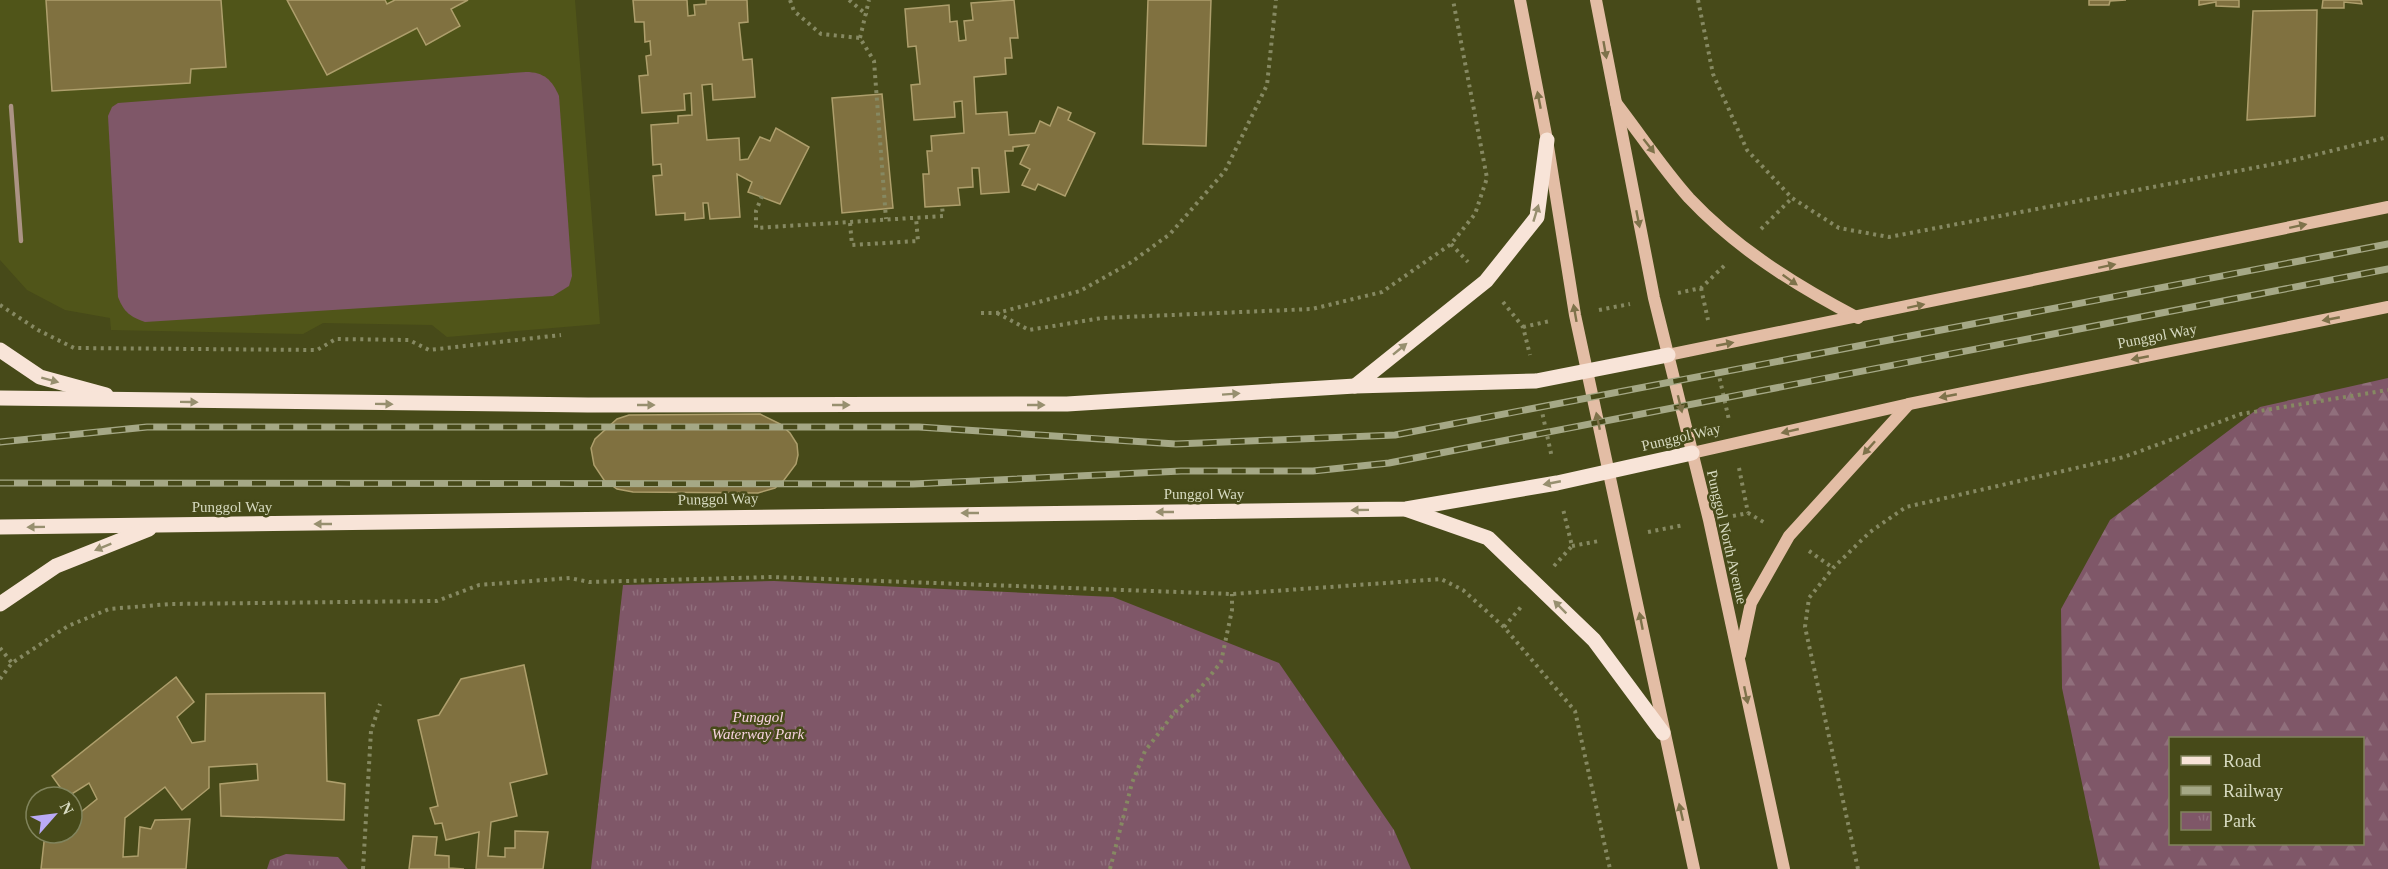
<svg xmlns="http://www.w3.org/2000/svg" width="2388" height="869" viewBox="0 0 2388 869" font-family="Georgia,serif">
  <defs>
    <pattern id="forest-firs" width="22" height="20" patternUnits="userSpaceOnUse" patternTransform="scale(1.5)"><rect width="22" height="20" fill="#7f5768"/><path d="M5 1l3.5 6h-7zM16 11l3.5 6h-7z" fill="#906f7c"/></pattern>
    <pattern id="park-tufts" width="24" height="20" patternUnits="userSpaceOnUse" patternTransform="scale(1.5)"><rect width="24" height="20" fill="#7f5768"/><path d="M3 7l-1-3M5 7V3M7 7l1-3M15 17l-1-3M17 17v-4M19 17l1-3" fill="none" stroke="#906f7c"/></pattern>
  </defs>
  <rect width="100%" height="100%" fill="#474a19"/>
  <path fill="#505519" d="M0 0H575L600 324 447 337 432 325 323 323 303 334 111 330 110 318 65 310 27 290 0 260Z"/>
  <path fill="#7f5768" d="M526 72C544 72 552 80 559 96L572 276 569 286 553 296 145 322C130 317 124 312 118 297L108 116 112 107 118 103Z"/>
  <path fill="url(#forest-firs)" fill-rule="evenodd" d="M2388 378V869H2100L2062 688 2061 609 2110 520 2260 407ZM2170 738H2362V844H2170Z"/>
  <g fill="url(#park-tufts)">
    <path d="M774 581 1113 597 1279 663 1394 830 1411 869H591L623 585Z"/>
    <path d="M286 854 338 857 348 869H267L270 860Z"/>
  </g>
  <g fill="#807140" stroke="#ae9f6c" stroke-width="1.5">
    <path d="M46 0H221L226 67 191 69 190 83 52 91Z"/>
    <path d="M287 0H385L387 4 395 0H468L451 9 460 26 426 45 417 28 327 75Z"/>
    <path d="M633 0H687L688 16 695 15 694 5 706 4V0H747L748 22 739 23 743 60 752 59 755 97 713 100 712 84 702 85 707 140 739 138 740 160 748 159 760 137 770 141 776 128 809 147 780 204 748 192 752 182 737 174 740 217 710 219 708 203H703L704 218 685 220V213L656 215 653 176 662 175 661 164 653 165 651 125 678 123V116L692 115 691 93 684 94 685 110 642 113 639 76 648 75 646 56 651 55 650 41 645 42 644 22H635Z"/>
    <path d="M1014 0 1018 38H1010L1012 58H1005L1006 74 974 77 976 114 1007 112 1009 135 1035 133 1040 121 1050 126 1058 107 1071 113 1068 120 1095 133 1065 196 1038 184 1035 190 1022 185 1030 169 1020 164 1029 145 1013 147V151H1005L1009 192 981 194 979 168H972L973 187 958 188 960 205 925 207 923 174H929L927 151H932L931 136 964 133 962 101 954 102 955 117 914 120 911 85 920 84 916 46 908 47 905 9 949 5 950 22 957 21 959 41 966 40 964 21 973 20 971 3Z"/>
    <path d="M1148 0H1211L1206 146 1143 144Z"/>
    <path d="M2089 0H2126L2110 1 2109 5H2089Z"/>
    <path d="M2199 0H2239V7L2216 6V2L2199 5Z"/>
    <path d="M2323 0H2361L2362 4 2344 2V8H2322Z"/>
    <path d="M2317 10 2315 116 2247 120 2253 11Z"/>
    <path d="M882 94 893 208 842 213 832 98Z"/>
    <path d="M760 414 780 424 790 433 797 444 798 455 796 464 784 480 775 488 758 493 633 492 617 489 604 480 594 465 591 448 595 439 617 419 629 415Z"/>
    <path d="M524 665 547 774 510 783 517 816 491 822 488 856 505 857V848H515V831L548 832 543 869H476L479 832 446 840 442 823 435 824 430 808 438 806 418 720 439 715 461 679Z"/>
    <path d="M176 677 194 702 177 717 192 743 205 741 206 694 325 693 327 781 345 784 344 820 221 816 220 784 258 780 257 764 209 767V788L182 810 165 787 125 818 123 857 138 856 140 827 151 829 155 820 190 819 186 869H41L45 833H72V815L76 816 97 799 89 783 67 797 52 776Z"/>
    <path d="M413 836 437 837 435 855 449 856V868L464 869H409Z"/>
  </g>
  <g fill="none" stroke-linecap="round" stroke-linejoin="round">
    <g stroke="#868962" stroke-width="4" stroke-dasharray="3 4.5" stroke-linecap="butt">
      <path d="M790 0 794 11 821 34 860 38 874 61 886 219"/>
      <path d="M849 0 867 15"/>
      <path d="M1698 0 1713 74 1747 150 1792 198 1839 228 1889 237 2290 161 2388 137"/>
      <path d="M860 38 869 0"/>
      <path d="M762 196 756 211V228L943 216 942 206"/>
      <path d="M850 223 852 245 918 241 916 218"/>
      <path d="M1761 229 1792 198"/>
      <path d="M1451 244 1468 262"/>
      <path d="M1701 288 1708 320"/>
      <path d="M1678 293 1701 288 1726 264"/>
      <path d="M1503 302 1523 327 1530 355"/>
      <path d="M0 305 38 330 74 348 317 350 336 339 409 340 429 350 561 335"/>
      <path d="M1599 310 1630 304"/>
      <path d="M981 313H997L1080 291 1130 263 1170 234 1225 171 1267 85 1276 0"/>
      <path d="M997 313 1029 330 1102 318 1312 309 1382 292 1451 244 1475 214 1487 178 1453 0"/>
      <path d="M1523 327 1550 321"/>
      <path d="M1718 371 1729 420"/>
      <path d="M1541 407 1552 458"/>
      <path d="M1739 468 1748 513"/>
      <path d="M1733 516 1748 513 1767 524"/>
      <path d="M1648 532 1684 525"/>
      <path d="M1572 546 1599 541"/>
      <path d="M1809 551 1833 568"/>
      <path d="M1554 566 1572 546 1563 509"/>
      <path d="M1504 627 1521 607"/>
      <path d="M0 648 12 663"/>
      <path d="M0 679 12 663 68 626 109 609 170 604 437 601 479 585 570 578 589 582 772 577 1232 594 1441 579 1463 590 1504 627 1575 711 1610 869"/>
      <path d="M363 869 371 731 380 704"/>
      <path d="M1110 869 1132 783 1145 751 1175 712 1199 690 1221 662 1232 610V594"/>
      <path d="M1858 869 1805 627 1809 598 1833 568 1870 532 1906 507 2124 457 2241 414 2388 390"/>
    </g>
    <path stroke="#ab9384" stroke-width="4.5" d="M11 106 21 241"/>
    <g stroke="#e3bda5" stroke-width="12">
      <path d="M1520 0 1547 140 1575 315 1694 869"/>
      <path d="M1596 0 1654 298 1709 520 1784 869"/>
      <path d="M1616 103C1640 134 1663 169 1689 198 1737 249 1797 286 1858 318"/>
      <path d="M1668 355 2388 207"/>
      <path d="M1692 453 1909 404 2388 307"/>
      <path d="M1740 655 1751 603 1789 536 1909 404"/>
    </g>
    <g stroke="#f8e4d8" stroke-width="15">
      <path d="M0 350 40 377 106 395"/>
      <path d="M1355 386 1486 281 1537 217 1547 140"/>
      <path d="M0 398 588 405 1067 404 1355 386 1536 381 1668 355"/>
      <path d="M1408 510 1488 538 1594 640 1663 733"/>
      <path d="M0 527 1406 509 1557 483 1692 453"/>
      <path d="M0 604 56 566 149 529"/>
    </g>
    <g stroke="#a5a886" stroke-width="7">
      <g id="rail">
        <path d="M0 442 147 427H919L1176 444 1395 435 2388 244"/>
        <path d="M0 483 913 484 1181 471H1313L1389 463 2388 269"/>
      </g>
    </g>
    <use href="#rail" stroke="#474a19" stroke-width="4.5" stroke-dasharray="14" stroke-linecap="butt"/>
  </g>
  <defs><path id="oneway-solid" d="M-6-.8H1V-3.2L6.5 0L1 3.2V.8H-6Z" transform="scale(1.5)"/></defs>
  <g fill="#7e724a">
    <use href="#oneway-solid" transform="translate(1605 50) rotate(80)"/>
    <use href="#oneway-solid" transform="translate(1539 100) rotate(-101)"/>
    <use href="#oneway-solid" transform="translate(1649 146) rotate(52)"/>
    <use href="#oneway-solid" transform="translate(1638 219) rotate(79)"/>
    <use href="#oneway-solid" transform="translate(2298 226) rotate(-12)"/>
    <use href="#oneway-solid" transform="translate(2107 266) rotate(-12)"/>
    <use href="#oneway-solid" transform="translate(1790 280) rotate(35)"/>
    <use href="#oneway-solid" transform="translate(1916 306) rotate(-12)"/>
    <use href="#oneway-solid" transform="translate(1575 313) rotate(-100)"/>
    <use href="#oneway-solid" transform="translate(2331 319) rotate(169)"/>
    <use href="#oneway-solid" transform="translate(1725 344) rotate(-11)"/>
    <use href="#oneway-solid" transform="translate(2140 358) rotate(169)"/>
    <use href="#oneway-solid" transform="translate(1948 396) rotate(169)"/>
    <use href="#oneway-solid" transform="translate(1680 404) rotate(76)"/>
    <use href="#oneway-solid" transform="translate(1598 421) rotate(-102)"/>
    <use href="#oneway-solid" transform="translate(1790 431) rotate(167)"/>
    <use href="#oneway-solid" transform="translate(1869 448) rotate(132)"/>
    <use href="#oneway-solid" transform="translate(1641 621) rotate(-101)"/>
    <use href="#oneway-solid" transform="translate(1746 695) rotate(78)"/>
    <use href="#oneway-solid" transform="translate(1681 812) rotate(-103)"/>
  </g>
  <g fill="#978f6f">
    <use href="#oneway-solid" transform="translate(1536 213) rotate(-73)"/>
    <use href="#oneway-solid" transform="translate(1400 349) rotate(-39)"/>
    <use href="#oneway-solid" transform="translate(50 380) rotate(15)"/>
    <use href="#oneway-solid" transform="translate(1231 394) rotate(-4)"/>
    <use href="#oneway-solid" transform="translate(189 402) rotate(1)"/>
    <use href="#oneway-solid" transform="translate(384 404) rotate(1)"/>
    <use href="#oneway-solid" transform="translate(646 405)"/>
    <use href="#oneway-solid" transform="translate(841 405)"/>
    <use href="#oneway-solid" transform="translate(1036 405)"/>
    <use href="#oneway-solid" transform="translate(1552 483) rotate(169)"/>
    <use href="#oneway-solid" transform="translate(1360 510) rotate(179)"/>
    <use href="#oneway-solid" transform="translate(1165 512) rotate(180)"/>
    <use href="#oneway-solid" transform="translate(970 513) rotate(180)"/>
    <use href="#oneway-solid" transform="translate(323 524) rotate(180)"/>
    <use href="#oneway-solid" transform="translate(36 527) rotate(179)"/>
    <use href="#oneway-solid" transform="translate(103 547) rotate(158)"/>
    <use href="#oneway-solid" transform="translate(1560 607) rotate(-135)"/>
  </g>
  <g text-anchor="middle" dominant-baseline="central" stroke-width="5" stroke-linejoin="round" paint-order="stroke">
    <g font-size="15" fill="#d7dac0" stroke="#474a19">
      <text transform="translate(2157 336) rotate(-11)">Punggol Way</text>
      <text transform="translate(1681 437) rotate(-13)">Punggol Way</text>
      <text x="1204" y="494">Punggol Way</text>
      <text transform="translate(718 499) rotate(-1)">Punggol Way</text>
      <text x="232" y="507">Punggol Way</text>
      <text transform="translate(1727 537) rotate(77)">Punggol North Avenue</text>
    </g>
    <g font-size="15" font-style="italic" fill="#f7d2e0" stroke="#474a19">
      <text x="758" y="717">Punggol<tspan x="758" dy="17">Waterway Park</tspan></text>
    </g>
  </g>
  <rect x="2169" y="737" width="195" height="108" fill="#474a19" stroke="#81845c" stroke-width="1.5"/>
  <rect x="2181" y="756" width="30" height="9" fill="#f8e4d8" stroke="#81845c" stroke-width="1.5"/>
  <text x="2223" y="767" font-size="18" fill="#d7dac0">Road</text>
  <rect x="2181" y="786" width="30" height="9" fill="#a5a886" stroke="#81845c" stroke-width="1.5"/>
  <text x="2223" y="797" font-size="18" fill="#d7dac0">Railway</text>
  <rect x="2181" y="812" width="30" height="18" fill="url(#park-tufts)" stroke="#81845c" stroke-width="1.5"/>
  <text x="2223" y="827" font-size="18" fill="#d7dac0">Park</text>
  <g transform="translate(54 815) rotate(62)"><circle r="28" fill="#474a19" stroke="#81845c" stroke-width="1.5"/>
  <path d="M0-4.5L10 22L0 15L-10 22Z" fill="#baaaf6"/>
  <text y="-9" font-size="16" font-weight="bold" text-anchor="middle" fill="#d7dac0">N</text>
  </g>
</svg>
